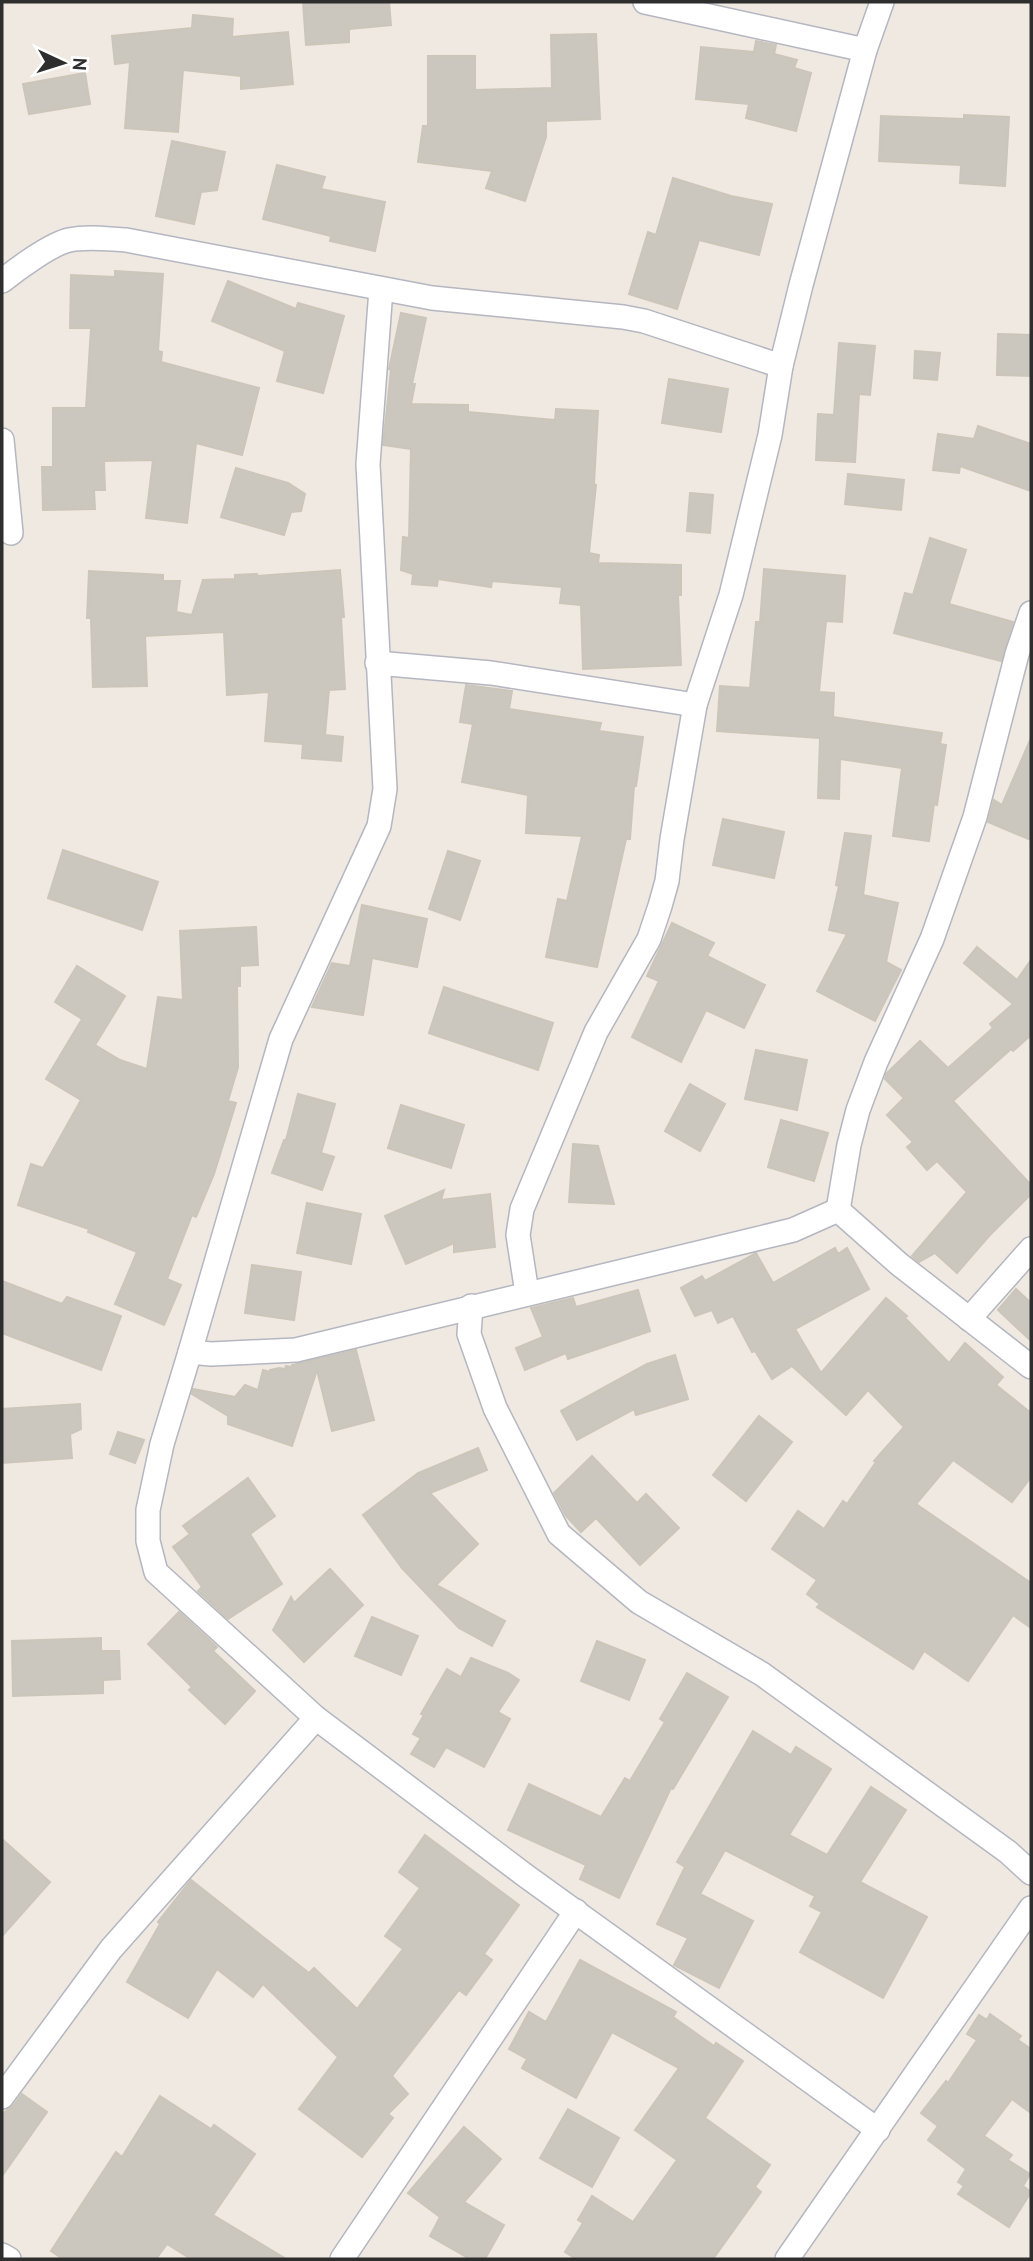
<svg xmlns="http://www.w3.org/2000/svg" width="1033" height="2261" viewBox="0 0 1033 2261" font-family="'PT Sans',sans-serif">
  <rect width="100%" height="100%" fill="#efe9e1"/>
  <g fill="#cbc7bf" stroke="#cbc5ba" stroke-width="2">
    <path d="M303 2H389L391 25 349 29V42L306 45Z"/>
    <path d="M193 15 233 19 232 37 288 32 293 84 241 89V76L183 70 178 132 125 128 130 62 115 64 112 36 192 28Z"/>
    <path d="M596 34 600 119 546 121V137L525 201 486 188 492 171 418 162 423 126H428V56H475V90L552 88 551 35Z"/>
    <path d="M756 41 776 45 774 54 797 60 794 68 811 73 796 131 746 118 749 104 696 99 701 47 754 52Z"/>
    <path d="M85 73 90 104 29 114 23 84Z"/>
    <path d="M964 115 1009 117 1005 186 960 183 961 165 879 161 881 116 964 119Z"/>
    <path d="M172 141 225 152 217 190 201 192 194 224 156 216Z"/>
    <path d="M277 165 325 177 321 189 385 202 375 251 330 241 331 236 263 219Z"/>
    <path d="M673 178 731 196 772 204 759 255 699 240 677 309 629 294 648 232 656 235Z"/>
    <path d="M115 271 163 274 158 351 162 352 161 362 259 388 242 455 196 443 187 523 146 518 153 460 104 461 105 490H94L95 509 43 510 42 467H53V408H86L91 328H70L71 275 115 277Z"/>
    <path d="M228 281 296 309 298 303 344 316 323 393 277 381 285 351 212 321Z"/>
    <path d="M401 313 426 318 412 384H415L411 404 468 405V412L555 420 556 409 598 411 594 484 596 485 589 553 599 555 598 563 681 565V595H678L681 665 583 669 581 605 560 603 562 587 492 581 491 587 438 579 437 586 412 584 413 574 401 570 403 537 409 538 411 449 383 445 391 370 389 369Z"/>
    <path d="M998 334 1031 335V376L997 375Z"/>
    <path d="M839 343 875 346 870 395 859 394 855 462 816 460 818 414 834 415Z"/>
    <path d="M915 351 940 353 937 380 914 378Z"/>
    <path d="M669 379 728 389 721 432 662 423Z"/>
    <path d="M978 426 1031 444V491L960 466 959 473 933 470 938 434 974 439Z"/>
    <path d="M236 468 288 483 305 494 301 511 291 512 284 535 221 517Z"/>
    <path d="M848 474 904 480 901 510 845 504Z"/>
    <path d="M690 493 713 495 710 533 687 531Z"/>
    <path d="M930 538 966 550 949 604 1013 622 1001 661 894 633 905 593 913 595Z"/>
    <path d="M764 569 845 576 842 622 826 621 819 692 834 693 833 717 942 733 940 744 946 745 937 805 934 804 929 841 893 836 902 768 840 759 839 799 818 798 820 738 717 731 720 686 750 688 756 622H760Z"/>
    <path d="M340 570 344 617H341L345 689 329 690 325 735 343 737 341 761 302 758 303 744 265 741 269 692 227 695 224 632 145 636 147 686 93 687 91 618H87L89 571 163 575V581H180L176 612 192 615 203 580 235 579V575L257 574V576Z"/>
    <path d="M466 685 512 691 509 709 601 723 599 731 643 737 636 786H634L630 839H626L597 967 546 957 558 899 567 901 582 836 526 833 528 795 462 782 473 724 460 722Z"/>
    <path d="M1031 738V840L988 822 994 800 1002 805Z"/>
    <path d="M723 819 784 832 774 878 713 865Z"/>
    <path d="M845 833 871 836 863 895 898 903 886 962 901 970 875 1021 817 991 847 934 829 930 839 886 836 885Z"/>
    <path d="M63 850 158 882 142 930 48 898Z"/>
    <path d="M448 851 480 861 460 920 429 909Z"/>
    <path d="M362 905 427 919 417 967 372 958 363 1015 312 1007 332 963 350 966Z"/>
    <path d="M672 923 714 943 707 956 765 985 744 1028 706 1010 681 1062 632 1037 659 981 647 976Z"/>
    <path d="M256 927 258 965 240 966V986H237L238 1067 228 1101 236 1103 214 1174 196 1217 192 1215 167 1279 181 1285 164 1325 115 1304 137 1252 88 1232 89 1229 18 1205 31 1164 43 1168 81 1100 46 1079 82 1019 55 1002 77 966 125 996 95 1045 120 1060 147 1069 158 997 183 1000 180 931Z"/>
    <path d="M977 947 1017 980 1031 960V1035L1013 1051 1011 1049 953 1101 1031 1185V1194L989 1236 957 1273 935 1253 919 1262 912 1256 967 1192 937 1161 927 1170 907 1147 913 1142 887 1115 904 1098 885 1079 886 1074 920 1041 948 1068 993 1028 990 1024 1013 1004 964 963Z"/>
    <path d="M444 987 553 1023 538 1070 429 1033Z"/>
    <path d="M756 1050 807 1060 797 1110 745 1099Z"/>
    <path d="M690 1084 725 1104 700 1151 665 1131Z"/>
    <path d="M298 1094 335 1104 321 1153 334 1157 322 1190 272 1173 284 1140H286Z"/>
    <path d="M401 1105 464 1125 451 1168 388 1148Z"/>
    <path d="M781 1120 828 1133 814 1181 768 1167Z"/>
    <path d="M573 1144 598 1146 614 1204 569 1202Z"/>
    <path d="M444 1190 441 1200 490 1194 495 1247 454 1252V1243L406 1264 385 1216Z"/>
    <path d="M307 1203 361 1214 351 1264 297 1253Z"/>
    <path d="M835 1248 838 1254 847 1248 869 1289 795 1329 821 1373 886 1298 907 1316 905 1318 949 1363 965 1343 1003 1377 996 1385 1031 1413V1477L1012 1502 953 1460 916 1504 1031 1583V1628L1013 1615 968 1681 924 1651 913 1669 838 1621 817 1607 820 1604 807 1594 817 1580 772 1549 798 1511 824 1529 843 1501 847 1504 876 1462 874 1461 904 1427 868 1390 846 1415 792 1366 772 1379 755 1351 752 1352 733 1316 718 1323 712 1310 695 1316 681 1288 702 1276 705 1281 756 1253 773 1283Z"/>
    <path d="M252 1265 301 1272 294 1320 245 1313Z"/>
    <path d="M2 1281 62 1304 67 1297 121 1316 101 1370 2 1333Z"/>
    <path d="M1016 1289 1031 1303V1341L998 1310Z"/>
    <path d="M638 1290 650 1331 568 1359 566 1353 525 1370 516 1348 543 1337 531 1308 573 1298 576 1307Z"/>
    <path d="M356 1350 374 1420 332 1431 317 1370 292 1446 228 1424V1416L192 1394 193 1389 235 1397 245 1385 258 1390 263 1370 270 1372V1370L279 1368 285 1369 286 1366 291 1367 292 1365Z"/>
    <path d="M675 1355 688 1399 636 1415 634 1409 577 1440 561 1411 647 1364Z"/>
    <path d="M80 1404 81 1429 70 1434 72 1458 2 1463V1409Z"/>
    <path d="M759 1416 792 1442 746 1501 713 1475Z"/>
    <path d="M118 1432 144 1440 135 1463 110 1454Z"/>
    <path d="M478 1448 487 1470 430 1493 478 1544 436 1585 505 1621 492 1646 459 1628 402 1568 363 1515 418 1473Z"/>
    <path d="M592 1456 637 1503 646 1494 679 1528 640 1565 596 1518 581 1532 566 1516 554 1493Z"/>
    <path d="M248 1478 275 1516 250 1534 282 1584 228 1619 198 1591 202 1587 173 1547 190 1534 183 1526Z"/>
    <path d="M330 1569 363 1605 304 1662 273 1630 291 1597 294 1603Z"/>
    <path d="M179 1612 217 1647 213 1651 255 1691 225 1724 189 1690 192 1687 148 1644Z"/>
    <path d="M372 1617 418 1636 401 1675 355 1656Z"/>
    <path d="M101 1638V1651H119L120 1679 103 1680V1693L13 1696 12 1641Z"/>
    <path d="M597 1641 645 1660 629 1700 581 1681Z"/>
    <path d="M471 1658 508 1673 519 1680 498 1712 510 1719 484 1767 446 1747 434 1767 411 1754 421 1738 413 1734 424 1715 421 1714 447 1669 461 1677Z"/>
    <path d="M687 1673 728 1697 673 1789 671 1788 619 1898 580 1879 586 1865 508 1830 529 1784 601 1817 625 1778 630 1781 665 1722 660 1719Z"/>
    <path d="M753 1731 791 1755 796 1747 831 1769 789 1835 827 1855 871 1787 906 1810 860 1882 927 1917 883 1998 800 1952 822 1912 810 1906 815 1896 725 1850 700 1894 753 1921 719 1988 674 1965 688 1938 657 1924 685 1867 677 1862Z"/>
    <path d="M425 1835 519 1905 484 1954 492 1960 466 1995 459 1990 392 2076 408 2094 388 2114 393 2118 362 2157 299 2109 338 2057 263 1984 253 1997 217 1969 188 2018 127 1982 160 1924 158 1922 191 1880 309 1973 314 1968 357 2009 403 1949 385 1936 420 1888 399 1872Z"/>
    <path d="M2 1839 50 1882 2 1936Z"/>
    <path d="M580 1960 676 2012 673 2017 714 2046 716 2043 743 2061 705 2118 770 2165 755 2187 761 2192 713 2259H576L565 2252 583 2223 578 2220 592 2196 633 2222 677 2160 635 2130 679 2068 612 2032 576 2098 522 2068 527 2059 509 2049 529 2012 546 2022Z"/>
    <path d="M990 2014 1021 2036 1018 2040 1031 2049V2113L1012 2099 984 2136 1012 2155 1008 2160 1030 2174 1023 2186 1031 2192 1009 2227 958 2194 964 2186 958 2182 966 2169 928 2140 938 2126 921 2113 946 2081 948 2083 977 2040 967 2034 979 2015 987 2020Z"/>
    <path d="M22 2094 47 2112 2 2176V2114L13 2106Z"/>
    <path d="M160 2096 211 2129 214 2125 255 2154 213 2215 286 2259H191L167 2244 156 2259H63L51 2251 116 2152 122 2157Z"/>
    <path d="M568 2109 619 2138 592 2187 540 2158Z"/>
    <path d="M464 2127 501 2159 464 2202 504 2225 485 2259H470L430 2236 440 2217 408 2193Z"/>
  </g>
  <g fill="none" stroke-linecap="round" stroke-linejoin="round">
    <g stroke="#b4b7c1" stroke-width="26">
      <g id="minor">
        <path d="M645 2 865 50"/>
        <path d="M2 281C17 269 51 244 69 240 88 236 107 239 126 240L432 298 623 317 644 321 781 366"/>
        <path d="M2 440 11 533"/>
        <path d="M377 663 491 673 695 705"/>
        <path d="M838 1210 849 1145 858 1110 876 1062 932 939 975 817 1017 654 1031 613"/>
        <path d="M527 1293 518 1235 522 1209 596 1032 649 939 660 906 667 881 672 839 695 705 731 595 770 435 781 366 801 285 865 50 882 2"/>
        <path d="M471 1306 469 1334 495 1408 559 1534 639 1602 762 1674 1008 1852 1031 1873"/>
        <path d="M969 1319 1031 1249"/>
        <path d="M190 1352 281 1039 379 826 385 789 368 464 381 289"/>
        <path d="M2 2097 111 1949 316 1718"/>
        <path d="M878 2130 526 1876 316 1718 156 1572 148 1541V1510L162 1444 190 1352 211 1354 296 1350 793 1230 838 1210 899 1264 1031 1367"/>
        <path d="M2 2255 9 2259"/>
        <path d="M342 2259 576 1911"/>
        <path d="M787 2259 1031 1908"/>
      </g>
    </g>
    <use href="#minor" stroke="#fff" stroke-width="23"/>
  </g>
  <rect width="1033" height="2261" fill="none" stroke="#2e2e2e" stroke-width="7"/>
  <g transform="translate(63 63) rotate(94)" stroke="#ffffff" stroke-width="5" paint-order="stroke">
  <path d="M0-5L12 26L0 18L-12 26Z" fill="#2e2e2e"/>
  <text y="-10" font-size="19" font-weight="bold" text-anchor="middle" fill="#2e2e2e">N</text>
  </g>
</svg>
